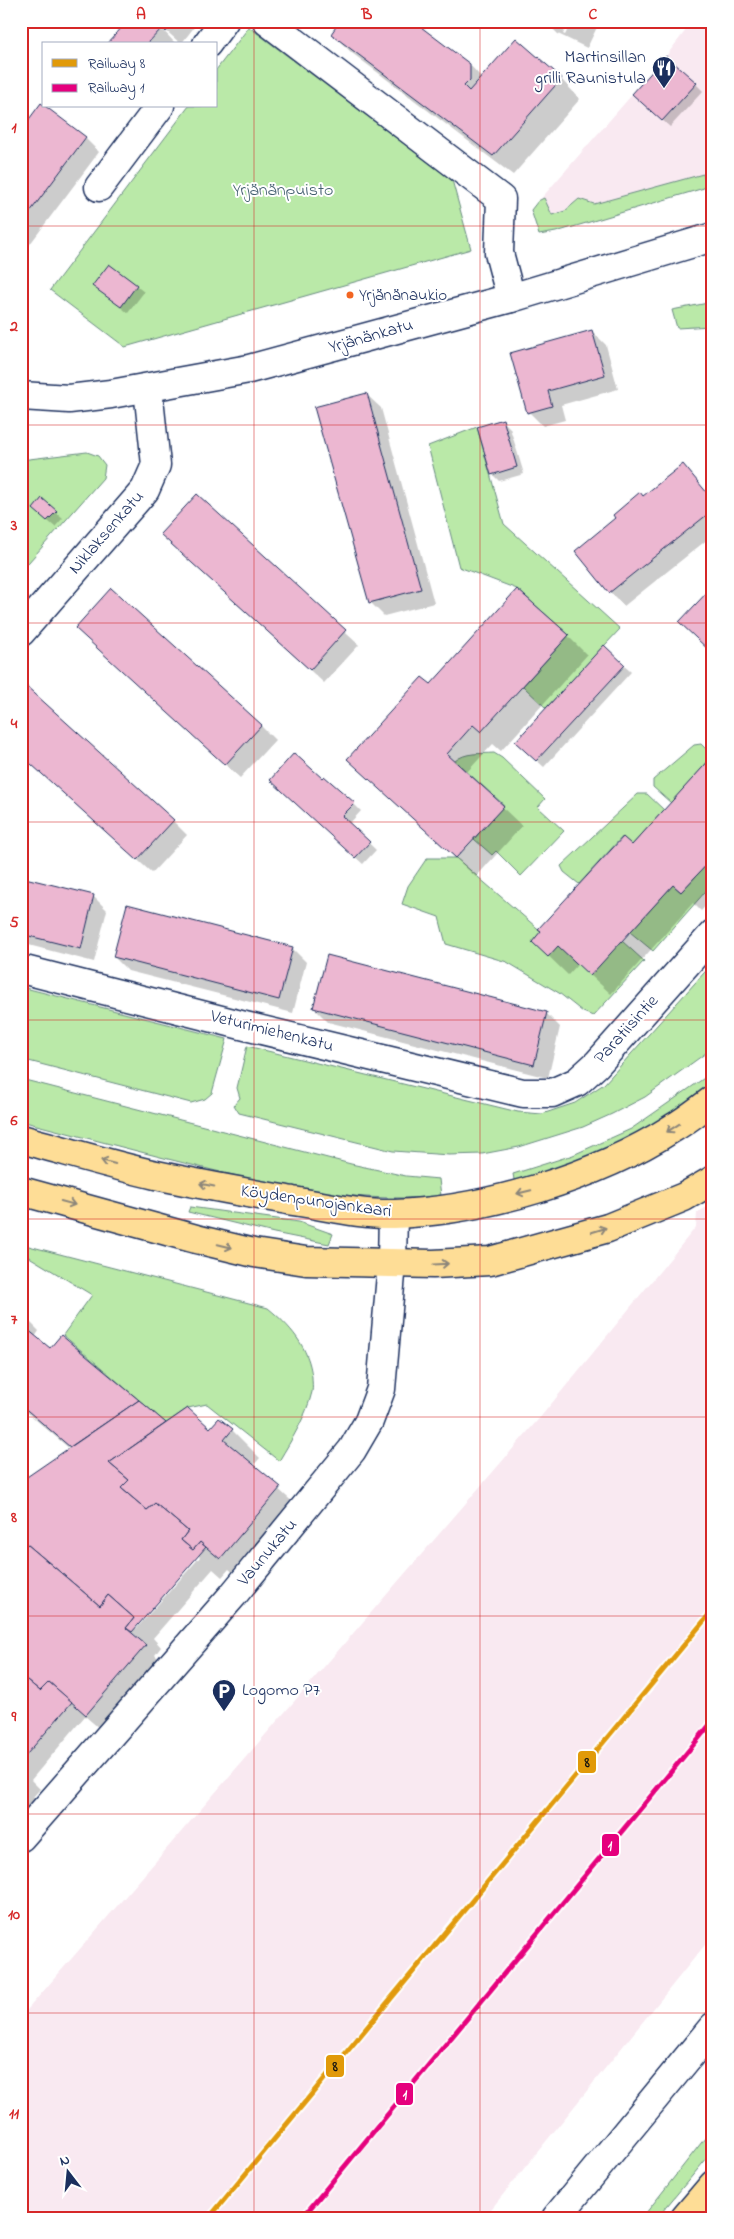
<svg xmlns="http://www.w3.org/2000/svg" width="734" height="2239" viewBox="0 0 734 2239" font-family="'Indie Flower',sans-serif">
  <rect width="100%" height="100%" fill="#fff"/>
  <filter id="ink" filterUnits="userSpaceOnUse"><feTurbulence type="fractalNoise" baseFrequency=".02" numOctaves="2"/><feDisplacementMap in="SourceGraphic" scale="10" xChannelSelector="R" yChannelSelector="G"/><feConvolveMatrix kernelMatrix="1 2 1 2 8 2 1 2 1" color-interpolation-filters="sRGB"/></filter>
  <g filter="url(#ink)">
    <g fill="#f9e9f1">
      <path d="M693 21H713V185L556 232 539 235 531 210 666 56Z"/>
      <path d="M713 1203V1935L484 2218H21V2017L543 1414 696 1227 697 1213Z"/>
    </g>
    <g fill="#bae9a8" stroke="#6a8c83">
      <path d="M249 27 452 180 471 249 125 347 50 290 189 106H216V70Z"/>
      <path d="M703 174 706 182 704 188 556 232 539 235 531 210 538 201 544 198 552 215 565 211 579 199 594 204Z"/>
      <path d="M713 302V334L711 326 677 328 672 310Z"/>
      <path d="M477 427 504 524 620 629 546 708 523 686 569 635 517 589 459 567 428 446Z"/>
      <path d="M87 452 98 456 105 465 103 478 21 571V460Z"/>
      <path d="M701 744 713 756 671 803 653 787V780L694 745Z"/>
      <path d="M494 753 502 758 545 799 538 807 564 831 521 876 496 851 492 855 474 839 504 805 455 761C465 752 480 754 494 753Z"/>
      <path d="M638 794H647L664 810 632 845 622 837 579 884 564 872 561 866Z"/>
      <path d="M427 858H456L558 946 622 941 644 961 593 1016 583 1012 559 993 507 962 446 944 439 917 402 904 408 886Z"/>
      <path d="M712 859 713 883 653 951 630 932 673 885 681 892Z"/>
      <path d="M713 963V1048L645 1097 612 1114 583 1127 519 1147 482 1154 449 1155 393 1151 239 1113 234 1105 240 1098 237 1088 247 1046 518 1112 542 1114 575 1103 604 1084Z"/>
      <path d="M21 987 227 1039 212 1093 205 1099 191 1103 21 1059Z"/>
      <path d="M713 1072V1085L636 1139 515 1185 513 1174 573 1155 631 1129Z"/>
      <path d="M21 1079 351 1164 406 1176 439 1179 441 1196C345 1205 260 1182 168 1159 119 1146 70 1134 21 1121Z"/>
      <path d="M190 1207 299 1222 333 1234 329 1244 274 1233 188 1212Z"/>
      <path d="M21 1244 268 1308C290 1326 309 1347 312 1377 312 1382 313 1387 312 1392 306 1417 292 1439 279 1461L207 1404 188 1408 166 1423 63 1335 92 1295 21 1252Z"/>
      <path d="M713 2128V2151L657 2218H642Z"/>
    </g>
    <g fill="#0003" fill-rule="evenodd">
      <path d="M122 21H199L181 44 162 27 161 28 175 43 174 44H109L126 25Z"/>
      <path d="M545 21H570L563 34 565 35 572 21H600L587 48 558 34Z"/>
      <path d="M332 34 470 65 482 78 561 79 580 99 513 175 352 53Z"/>
      <path d="M696 84 703 91 670 127 641 101Z"/>
      <path d="M41 105 85 138 99 152 21 256V132Z"/>
      <path d="M110 265 144 292 128 313 94 286Z"/>
      <path d="M592 331 606 345 618 389 561 405 565 420 543 426 529 412Z"/>
      <path d="M366 394 381 408 434 603 384 616 370 602Z"/>
      <path d="M503 421 510 428 524 474 499 481 492 474Z"/>
      <path d="M683 466 713 499V535L624 606 610 592 643 498Z"/>
      <path d="M197 496 359 645 324 683 176 548Z"/>
      <path d="M56 512 63 518 55 527 42 516Z"/>
      <path d="M76 628 261 726 275 740 240 778Z"/>
      <path d="M568 636 587 655 501 751 493 744 466 773 522 826 476 877 349 759 431 686Z"/>
      <path d="M604 647 631 672 544 767 524 749Z"/>
      <path d="M21 754 173 821 187 835 152 873Z"/>
      <path d="M713 758V898L701 911 693 903 611 994 578 964 568 975 534 942 632 846Z"/>
      <path d="M278 787 354 804 361 811 349 824 376 850 363 864Z"/>
      <path d="M21 878 93 896 107 910 94 962 21 943Z"/>
      <path d="M292 948 306 962 293 1013 128 971 114 957Z"/>
      <path d="M314 1008 546 1013 560 1027 548 1078 328 1022Z"/>
      <path d="M21 1313 39 1331 35 1337 50 1350 61 1337 166 1425 232 1430 260 1458 253 1466 308 1516 248 1586 229 1569 222 1577 213 1569 153 1638 161 1647 155 1655 173 1674 115 1742 85 1716 31 1780 40 1789 33 1797 51 1815 21 1850V1483L70 1449 21 1407ZM198 1555 200 1557 136 1629 135 1627Z"/>
    </g>
    <g fill="#ecb7d1" stroke="#1b2f5e">
      <path d="M121 21H174L166 32 162 28 147 44H107L124 25Z"/>
      <path d="M340 21H413L470 64V80L464 86 469 91 516 38 562 78 493 156 331 34Z"/>
      <path d="M551 21H571L567 29Z"/>
      <path d="M666 56 697 83 662 121 632 94Z"/>
      <path d="M41 103 86 137 21 224V130Z"/>
      <path d="M109 264 137 285 121 307 92 286Z"/>
      <path d="M592 330 605 375 548 391 552 406 527 413 510 353Z"/>
      <path d="M367 393 421 589 369 603 314 407Z"/>
      <path d="M503 419 517 467 491 475 477 427Z"/>
      <path d="M683 464 713 500V510L609 593 575 551 615 518 613 515 640 492 643 496Z"/>
      <path d="M197 494 346 630 310 670 160 534Z"/>
      <path d="M42 498 57 511 47 521 33 509Z"/>
      <path d="M713 586V654L679 622Z"/>
      <path d="M111 588 262 725 225 765 75 628Z"/>
      <path d="M517 589 569 635 481 732 473 725 447 754 504 806 456 858 347 759 422 677 431 684Z"/>
      <path d="M604 645 625 665 536 761 515 742Z"/>
      <path d="M24 684 174 820 137 860 21 755V687Z"/>
      <path d="M294 753 322 778 324 776 355 803 342 816 370 842 355 858 270 780Z"/>
      <path d="M713 756V858L681 892 673 885 590 976 558 946 548 957 532 942 541 931 538 929 623 837 632 845Z"/>
      <path d="M21 877 94 895 81 949 21 934Z"/>
      <path d="M127 904 293 947 279 1000 113 957Z"/>
      <path d="M327 955 547 1012 534 1065 313 1008Z"/>
      <path d="M21 1324 50 1348 61 1335 139 1400 70 1447 21 1405Z"/>
      <path d="M139 1400 166 1423 109 1463 129 1480 121 1488 147 1510 155 1503 188 1531 181 1540 193 1550 200 1542 206 1547 132 1632 126 1628 134 1618 108 1595 100 1606 21 1539V1481Z"/>
      <path d="M188 1408 210 1428 219 1418 233 1429 224 1440 281 1487 220 1559 200 1542 193 1550 181 1540 188 1531 155 1503 147 1510 121 1488 129 1480 109 1463Z"/>
      <path d="M21 1539 100 1606 108 1595 134 1618 126 1628 146 1645 86 1715 49 1682 40 1691 21 1675Z"/>
      <path d="M21 1675 40 1691 49 1682 72 1702 21 1761Z"/>
    </g>
    <g fill="none" stroke-linecap="round" stroke-linejoin="round">
      <g stroke="#1b2f5e" stroke-width="31">
        <g id="minor">
          <path d="M267 21 501 199 499 253 511 298"/>
          <path d="M207 44 224 21"/>
          <path d="M99 187 160 106"/>
          <path d="M21 396 69 399 111 394 249 369 511 298 713 237"/>
          <path d="M21 632 145 490 156 465 148 389"/>
          <path d="M21 969 241 1025 523 1093H552L577 1082 597 1064 713 934"/>
          <path d="M21 1837 233 1595 352 1450 369 1421 381 1389 392 1263 393 1214"/>
          <path d="M556 2218 713 2027"/>
        </g>
      </g>
      <g stroke="#1b2f5e" stroke-width="31">
        <g id="major">
          <path d="M21 1139C66 1151 111 1165 156 1175 202 1185 248 1193 293 1201 326 1206 361 1215 394 1214 484 1211 597 1177 673 1128 687 1120 700 1109 713 1100"/>
          <path d="M21 1191 196 1239 254 1253 306 1261 433 1264 490 1261 608 1228 684 1197 713 1180"/>
          <path d="M685 2218 713 2185"/>
        </g>
      </g>
      <use href="#minor" stroke="#fff" stroke-width="28"/>
      <use href="#major" stroke="#fedd96" stroke-width="28"/>
      <g stroke="#fff" stroke-width="9">
        <path id="rail-1" d="M209 2218 713 1610"/>
      </g>
      <g stroke="#fff" stroke-width="9">
        <path id="rail-2" d="M302 2218 713 1721"/>
      </g>
      <use href="#rail-1" stroke="#e19a09" stroke-width="5"/>
      <use href="#rail-2" stroke="#e5007d" stroke-width="5"/>
    </g>
    <defs><path id="oneway-shaft" d="M-6 0H5M1.5-3L5.5 0L1.5 3" fill="none" stroke-width="1.6" stroke-linecap="round" stroke-linejoin="round" transform="scale(1.25)"/></defs>
    <g stroke="#8c867a">
      <use href="#oneway-shaft" transform="translate(673 1128) rotate(147)"/>
      <use href="#oneway-shaft" transform="translate(108 1162) rotate(-165)"/>
      <use href="#oneway-shaft" transform="translate(207 1185) rotate(-169)"/>
      <use href="#oneway-shaft" transform="translate(524 1192) rotate(166)"/>
      <use href="#oneway-shaft" transform="translate(68 1203) rotate(15)"/>
      <use href="#oneway-shaft" transform="translate(599 1230) rotate(-17)"/>
      <use href="#oneway-shaft" transform="translate(225 1246) rotate(13)"/>
      <use href="#oneway-shaft" transform="translate(441 1264) rotate(-3)"/>
    </g>
  </g>
  <path fill="none" stroke="#d62828" stroke-width="1" stroke-opacity="0.55" d="M254 21V2218M480 21V2218M21 226H713M21 425H713M21 623H713M21 822H713M21 1020H713M21 1219H713M21 1417H713M21 1616H713M21 1814H713M21 2013H713"/>
  <defs>
    <g id="restaurant-pin" transform="scale(1.25)"><path d="M0 17L-7.5 6A9.5 9.5 0 1 1 7.5 6Z" fill="#1b2f5e" stroke="#fff"/><path d="M-5-6h1v4h1v-4h1v4h1v-4h1v5L-1.5 .5V6h-2V.5L-5-1ZM5-6V6H3V1.5H1.5Q1.5-4 5-6Z" fill="#fff"/></g>
    <g id="parking-pin" transform="scale(1.25)"><path d="M0 17L-7.5 6A9.5 9.5 0 1 1 7.5 6Z" fill="#1b2f5e" stroke="#fff"/><path d="M-3.5-5.5H1a3.5 3.5 0 0 1 0 7H-1V5.5H-3.5ZM-1-3.4V-.6H.8a1.4 1.4 0 0 0 0-2.8Z" fill="#fff"/></g>
  </defs>
  <g fill-rule="evenodd">
    <use href="#restaurant-pin" x="664" y="68"/>
    <use href="#parking-pin" x="224" y="1691"/>
  </g>
  <circle fill="#f26522" stroke="#fff" stroke-width="2" cx="350" cy="295" r="4.5"/>
  <g text-anchor="middle" dominant-baseline="central" stroke-width="4" stroke-linejoin="round" paint-order="stroke">
    <g font-size="17" fill="#1b2f5e" stroke="#fff" text-anchor="start">
      <text x="359" y="295">Yrjänänaukio</text>
    </g>
    <g font-size="18" fill="#1b2f5e" stroke="#fff" text-anchor="end">
      <text x="646" y="58">Martinsillan<tspan x="646" dy="21">grilli Raunistula</tspan></text>
      <text x="242" y="1691" text-anchor="start">Logomo P7</text>
    </g>
    <g font-size="18" fill="#435e70" stroke="#fff">
      <text x="283" y="191">Yrjänänpuisto</text>
    </g>
    <g font-size="18" fill="#1b2f5e" stroke="#fff">
      <text transform="translate(371 337) rotate(-16)">Yrjänänkatu</text>
      <text transform="translate(107 533) rotate(-49)">Niklaksenkatu</text>
      <text transform="translate(627 1030) rotate(-48)">Paratiisintie</text>
      <text transform="translate(272 1032) rotate(14)">Veturimiehenkatu</text>
      <text transform="translate(316 1202) rotate(8)">Köydenpunojankaari</text>
      <text transform="translate(268 1553) rotate(-50)">Vaunukatu</text>
    </g>
  </g>
  <g stroke="#fff" stroke-width="2">
    <rect x="577" y="1750" width="20" height="24" rx="5" fill="#e19a09"/>
    <rect x="601" y="1833" width="19" height="24" rx="5" fill="#e5007d"/>
    <rect x="325" y="2054" width="20" height="24" rx="5" fill="#e19a09"/>
    <rect x="395" y="2082" width="19" height="24" rx="5" fill="#e5007d"/>
  </g>
  <g font-size="14" text-anchor="middle" font-weight="bold" fill="#fff">
    <text x="610" y="1850">1</text>
    <text x="405" y="2099">1</text>
  </g>
  <g font-size="14" text-anchor="middle" font-weight="bold" fill="#111">
    <text x="587" y="1767">8</text>
    <text x="335" y="2071">8</text>
  </g>
  <rect width="734" height="2239" fill="none" stroke="#fff" stroke-width="55"/>
  <rect x="42" y="42" width="175" height="65" fill="#ffffff" stroke="#a4acbf"/>
  <rect x="52" y="59" width="25" height="8" fill="#e19a09" stroke="#a4acbf"/>
  <text x="88" y="68" font-size="15" fill="#1b2f5e">Railway 8</text>
  <rect x="52" y="84" width="25" height="8" fill="#e5007d" stroke="#a4acbf"/>
  <text x="88" y="92" font-size="15" fill="#1b2f5e">Railway 1</text>
  <g transform="translate(68 2172) rotate(344)" stroke="#ffffff" stroke-width="4" paint-order="stroke">
  <path d="M0-4L9 19L0 12L-9 19Z" fill="#1b2f5e"/>
  <text y="-8" font-size="14" font-weight="bold" text-anchor="middle" fill="#1b2f5e">N</text>
  </g>
  <rect x="28" y="28" width="678" height="2184" fill="none" stroke="#d62828" stroke-width="2"/>
  <g font-size="16" text-anchor="middle" font-weight="bold" fill="#d62828">
    <text x="141" y="19">A</text>
    <text x="367" y="19">B</text>
    <text x="593" y="19">C</text>
    <text x="14" y="132">1</text>
    <text x="14" y="331">2</text>
    <text x="14" y="530">3</text>
    <text x="14" y="728">4</text>
    <text x="14" y="927">5</text>
    <text x="14" y="1125">6</text>
    <text x="14" y="1324">7</text>
    <text x="14" y="1522">8</text>
    <text x="14" y="1721">9</text>
    <text x="14" y="1919">10</text>
    <text x="14" y="2118">11</text>
  </g>
</svg>
